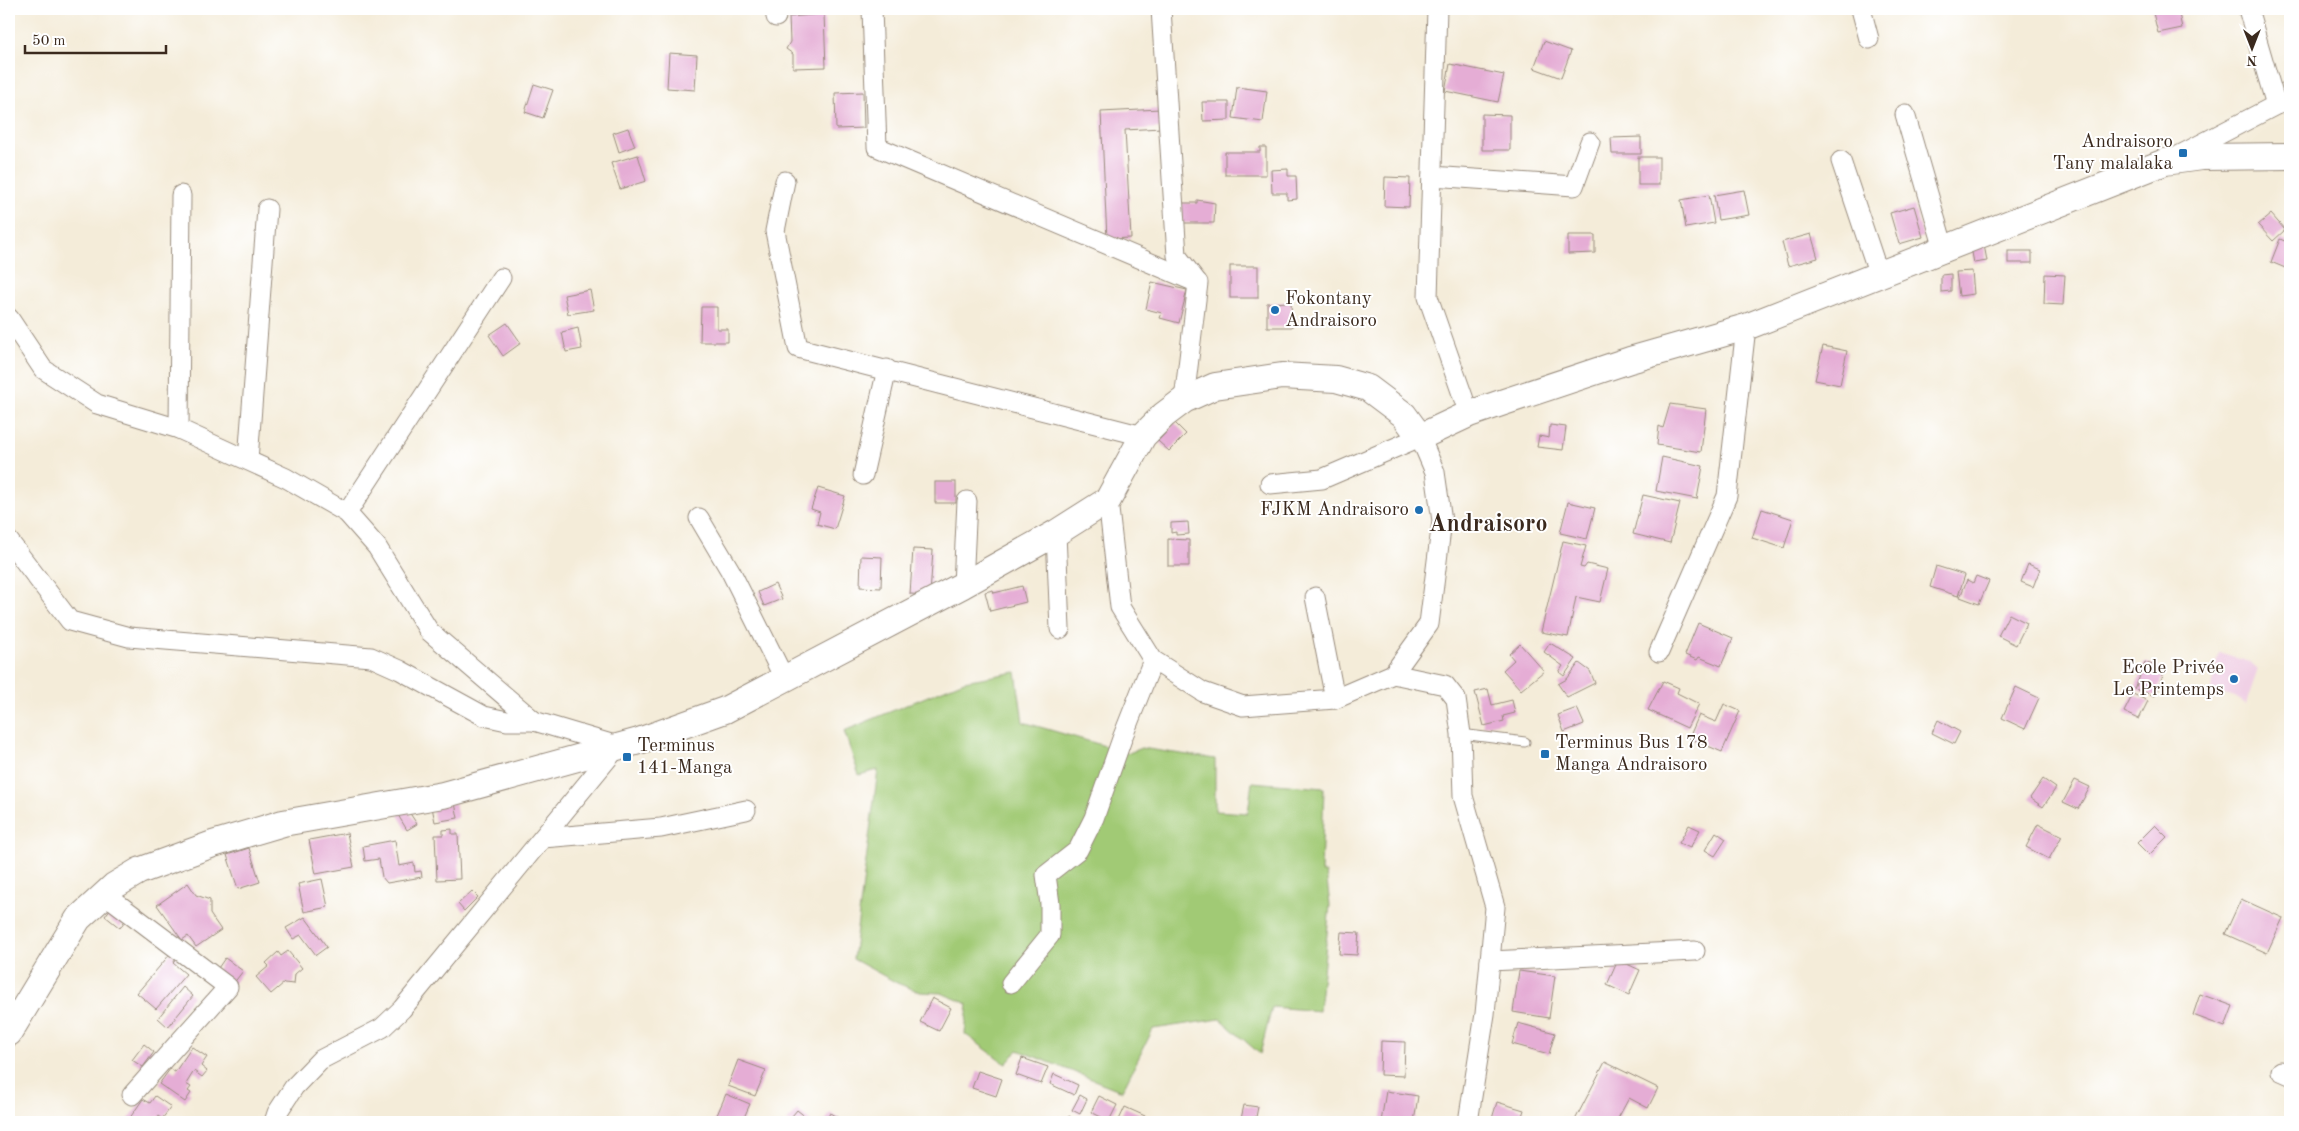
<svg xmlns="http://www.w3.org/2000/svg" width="2299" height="1131" viewBox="0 0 2299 1131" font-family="'Old Standard TT',serif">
  <rect width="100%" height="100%" fill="#fff"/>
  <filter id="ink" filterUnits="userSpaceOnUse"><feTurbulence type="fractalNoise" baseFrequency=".02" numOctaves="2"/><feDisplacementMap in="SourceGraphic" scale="10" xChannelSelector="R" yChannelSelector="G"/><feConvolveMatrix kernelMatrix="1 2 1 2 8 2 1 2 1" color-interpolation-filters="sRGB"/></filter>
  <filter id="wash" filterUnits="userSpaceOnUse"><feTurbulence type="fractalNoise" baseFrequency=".0096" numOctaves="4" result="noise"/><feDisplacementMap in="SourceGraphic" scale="20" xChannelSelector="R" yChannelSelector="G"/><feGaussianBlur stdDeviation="1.12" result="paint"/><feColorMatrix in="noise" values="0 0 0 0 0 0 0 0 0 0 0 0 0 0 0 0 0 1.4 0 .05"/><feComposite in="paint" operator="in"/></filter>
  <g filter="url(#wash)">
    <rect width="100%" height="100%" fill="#f4ecd9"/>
    <path fill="#f0d0e5" d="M2219 652 2250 662 2258 669 2246 704 2235 697 2211 690Z"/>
    <path fill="#a1ca75" stroke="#6e7a4a" d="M1016 672 1023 722 1129 753 1141 748 1215 759V811L1248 813 1252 782 1324 788 1321 872 1326 873 1330 905 1319 1011 1272 1007 1260 1054 1220 1019 1153 1029 1122 1091 1018 1050 1006 1064 965 1034 968 1004 941 993 920 992 897 983 853 959 878 770 859 775 844 731 964 681Z"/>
    <g id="blocks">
      <g fill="#e5add5">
        <path d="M2152 9H2178L2182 28 2158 33Z"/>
        <path d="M824 14 826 67 793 68V54L786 49 790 42 789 17Z"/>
        <path d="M1544 41 1571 51 1561 78 1534 68Z"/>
        <path d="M669 53 697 55 695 90 667 88Z"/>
        <path d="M1450 64 1504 75 1498 102 1445 91Z"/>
        <path d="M534 84 553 90 543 118 525 112Z"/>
        <path d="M1237 87 1267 91 1263 122 1233 118Z"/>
        <path d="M863 92 864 128 836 129 835 93Z"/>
        <path d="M1202 102H1229V120L1203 121Z"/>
        <path d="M1160 109 1161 128 1125 130 1131 238 1107 239 1101 112Z"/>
        <path d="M1482 114 1510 115V150H1482Z"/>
        <path d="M628 128 635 146 619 152 613 133Z"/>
        <path d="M1641 137V154H1612L1611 138Z"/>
        <path d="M1260 147H1266V175H1225V152H1260Z"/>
        <path d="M638 155 646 181 620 189 611 163Z"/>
        <rect x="1638" y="157" width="21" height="28"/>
        <path d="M1288 169V176H1296L1297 199 1287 200V193H1272L1271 170Z"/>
        <path d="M1385 177 1410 178 1409 207 1384 206Z"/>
        <path d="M1744 190 1749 215 1718 220 1714 195Z"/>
        <path d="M1709 195 1714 223 1686 228 1681 200Z"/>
        <path d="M1197 200 1215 203 1214 223H1182V203H1197Z"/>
        <path d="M1914 206 1923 237 1899 244 1890 213Z"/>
        <path d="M2271 214 2285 230 2273 241 2258 225Z"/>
        <path d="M2290 233V270L2271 262 2280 239 2287 242Z"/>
        <path d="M1811 234 1818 258 1788 266 1782 242Z"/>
        <path d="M1568 235H1595V253L1568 254Z"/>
        <path d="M1983 239 1987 261 1974 263 1970 242Z"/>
        <rect x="2008" y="251" width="24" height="12"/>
        <rect x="1230" y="266" width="28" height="32"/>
        <path d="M1972 271 1974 294 1959 296 1956 272Z"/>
        <path d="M1951 274V291L1941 292V275Z"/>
        <path d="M2045 274 2065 275 2063 305 2044 304Z"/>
        <path d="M1152 282 1187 290 1179 323 1160 318 1162 313 1146 309Z"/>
        <path d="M590 290 594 310 568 314 564 295Z"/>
        <path d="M1291 302 1292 327H1267V303Z"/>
        <path d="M701 307H717V329H728V342H700Z"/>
        <path d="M507 323 521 343 503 356 489 335Z"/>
        <path d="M578 328 582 349 566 352 562 332Z"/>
        <path d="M1823 346 1847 351 1840 385 1815 380Z"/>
        <path d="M1670 404 1706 409 1701 452 1657 445 1659 426 1663 428Z"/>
        <path d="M1175 423 1186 434 1169 451 1158 441Z"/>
        <path d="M1550 425 1566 427 1563 450 1537 447 1539 436 1549 438Z"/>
        <path d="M1662 457 1703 466 1697 499 1656 491Z"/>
        <rect x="935" y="482" width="21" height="21"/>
        <path d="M818 488 845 496 835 529 817 524 820 512 811 509Z"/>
        <path d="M1643 495 1680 503 1670 543 1633 534Z"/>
        <path d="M1568 502 1595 508 1587 539 1560 533Z"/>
        <path d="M1762 509 1793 519 1784 548 1752 538Z"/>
        <path d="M1188 522 1189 534 1176 535V532L1171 533V523Z"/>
        <path d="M1168 539 1189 540V566H1168Z"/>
        <path d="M1563 541 1586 546 1580 567 1584 568 1587 564 1608 569 1600 602 1576 597 1568 637 1541 632Z"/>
        <path d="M913 549 933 550 930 595 910 594Z"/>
        <path d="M861 556 882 557 881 588 860 587Z"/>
        <path d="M2028 564 2040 569 2033 587 2021 582Z"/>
        <path d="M1936 566 1965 575 1958 596 1930 587Z"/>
        <path d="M1976 576 1989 581 1979 604 1960 597 1967 580 1973 583Z"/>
        <path d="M775 584 782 599 764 606 758 592Z"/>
        <path d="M1022 586 1026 602 990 611 985 592 993 590 994 593Z"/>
        <path d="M2009 614 2027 623 2016 645 1998 636Z"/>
        <path d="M1698 623 1733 638 1721 666 1699 657 1697 660 1685 655Z"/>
        <path d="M1550 643 1576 659 1564 676 1559 672 1563 666 1544 652Z"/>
        <path d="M1520 644 1544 671 1521 690 1503 670 1514 660 1509 654Z"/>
        <path d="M2145 662 2165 670 2155 696 2135 689Z"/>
        <path d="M1579 663 1590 671 1595 683 1567 697 1558 684 1567 679Z"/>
        <path d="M1663 681 1679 688 1677 693 1699 704 1687 728 1648 710Z"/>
        <path d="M2016 687 2039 698 2025 729 2002 718Z"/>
        <path d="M1488 689 1492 705 1512 700 1515 713 1503 716 1504 721 1484 726 1475 692Z"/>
        <path d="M2133 694 2148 701 2139 719 2124 712Z"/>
        <path d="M1724 704 1740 711 1722 752 1689 738 1699 715 1716 722Z"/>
        <path d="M1577 708 1584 724 1564 732 1558 715Z"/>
        <path d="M1938 720 1960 732 1954 744 1932 733Z"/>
        <path d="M2043 779 2056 788 2043 807 2030 798Z"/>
        <path d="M2075 780 2090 787 2078 809 2063 802Z"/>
        <path d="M455 803 458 818 435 822 432 807Z"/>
        <path d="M407 809 417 824 407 830 398 815Z"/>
        <path d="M2038 824 2062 836 2049 859 2026 847Z"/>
        <path d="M1689 825 1700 830 1690 848 1679 843Z"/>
        <path d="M2155 825 2167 837 2149 855 2137 843Z"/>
        <path d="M452 829V834H458L460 879 437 880 435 835H443V830Z"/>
        <path d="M1716 832 1726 839 1715 856 1705 850Z"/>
        <path d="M347 833 354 867 316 874 309 840Z"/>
        <path d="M395 840 399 866 414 863 415 872 421 871 422 877 387 883 382 877 379 859 365 861 363 846Z"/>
        <path d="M249 848 260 882 238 889 227 855Z"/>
        <path d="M322 879 328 907 304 912 298 884Z"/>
        <path d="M188 883 196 895 210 900V914L221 930 196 947 188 936 182 940 157 905Z"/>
        <path d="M472 891 478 897 464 911 458 904Z"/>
        <path d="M2241 899 2283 918 2267 953 2225 934Z"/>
        <path d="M111 908 126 919 120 928 105 916Z"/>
        <path d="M305 917 327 947 316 955 301 935 293 939 286 928Z"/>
        <path d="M1341 932 1359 933 1357 955 1339 954Z"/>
        <path d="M288 951 302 968 295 974 294 984 284 983 271 994 256 977 269 966 266 963 278 952 281 956Z"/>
        <path d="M171 953 177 958 173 963 186 974 156 1009 137 993Z"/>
        <path d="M225 958 243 971 233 984 216 971Z"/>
        <path d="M1618 960 1640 970 1629 995 1607 985Z"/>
        <path d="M1519 971 1555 976 1549 1018 1513 1012Z"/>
        <path d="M183 987 193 996 168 1027 158 1018Z"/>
        <path d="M2200 994 2233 1006 2225 1027 2193 1015Z"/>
        <path d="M932 998 951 1008 939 1031 920 1022Z"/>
        <path d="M1518 1023 1555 1033 1549 1054 1512 1044Z"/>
        <path d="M1381 1041 1405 1042 1404 1076 1380 1075Z"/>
        <path d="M144 1044 154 1052 143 1067 132 1060Z"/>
        <path d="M192 1047 207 1057 201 1066 207 1071 202 1077 194 1071 186 1084 191 1087 188 1091 191 1093 185 1102 159 1084 170 1069 175 1072Z"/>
        <path d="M1022 1058 1048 1067 1041 1084 1016 1075Z"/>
        <path d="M738 1060 766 1070 755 1096 728 1086Z"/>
        <path d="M1605 1062 1658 1088 1648 1108 1629 1098 1616 1122H1574Z"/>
        <path d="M978 1071 1002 1079 996 1096 972 1088Z"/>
        <path d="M1054 1074 1078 1085 1074 1095 1050 1084Z"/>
        <path d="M1386 1091 1418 1096 1414 1122H1381Z"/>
        <path d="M726 1094 750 1104 742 1122H714Z"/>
        <path d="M1080 1095 1087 1099 1080 1114 1072 1110Z"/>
        <path d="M155 1096 171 1107 162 1119 158 1116 154 1122H127L143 1099 150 1103Z"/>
        <path d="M1099 1096 1117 1105 1109 1121 1091 1112Z"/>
        <path d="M1497 1102 1524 1110 1520 1122H1491Z"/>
        <path d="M1244 1105 1258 1107 1255 1122 1241 1119Z"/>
        <path d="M1125 1107 1145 1116 1143 1122H1118Z"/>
        <path d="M797 1110 812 1122H787Z"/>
        <path d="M830 1113 845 1122H825Z"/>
        <path d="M1069 1116 1078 1122H1064Z"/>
      </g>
    </g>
  </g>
  <g filter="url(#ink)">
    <use href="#blocks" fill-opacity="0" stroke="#988b7c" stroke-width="1"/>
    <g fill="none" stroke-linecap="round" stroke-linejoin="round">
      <g stroke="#988b7c" stroke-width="11">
        <path id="lane" d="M1461 734 1525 742"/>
      </g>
      <g stroke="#988b7c" stroke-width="21">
        <g id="street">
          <path d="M775 9 776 17"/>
          <path d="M872 9 877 147 1198 283 1184 400"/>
          <path d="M1161 9 1177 256 1197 282"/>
          <path d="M1437 9 1428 297 1469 414"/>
          <path d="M1861 9 1869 39"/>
          <path d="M2248 9 2276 105"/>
          <path d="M1905 114 1944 249"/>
          <path d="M2180 155 2276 105 2290 101"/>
          <path d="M1841 161 1879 275"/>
          <path d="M1432 176 1574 186 1590 142"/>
          <path d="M785 181 775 231 798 348 1143 436"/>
          <path d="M9 318 43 369 97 404 179 429 286 478 347 513 377 547 429 631 534 721 618 746 402 1009 382 1028 320 1060 294 1087 277 1113 274 1122"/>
          <path d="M179 429 181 195"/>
          <path d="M248 460 267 209"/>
          <path d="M863 475 887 369"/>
          <path d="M1108 500 1120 607 1153 660 1203 692 1243 706 1335 699 1393 674 1429 624 1442 521 1435 472 1420 437 1322 479 1270 484"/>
          <path d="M347 513 501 278"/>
          <path d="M699 518 731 572 785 680"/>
          <path d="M1056 533 1060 629"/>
          <path d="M9 541 70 621 129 637 371 657 400 670 484 716 507 721H534"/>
          <path d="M963 585 967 501"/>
          <path d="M1315 597 1335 699"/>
          <path d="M1659 652 1727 496 1746 327"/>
          <path d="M1393 674 1445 685 1456 699 1461 734 1463 796 1495 907 1485 1014 1468 1122"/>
          <path d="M543 838 661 828 746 810"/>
          <path d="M106 895 228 987 132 1095"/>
          <path d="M1490 961 1695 951"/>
          <path d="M1011 983 1050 935V904L1046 875 1078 850 1094 818 1123 736 1153 660"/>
          <path d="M2281 1071 2290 1075"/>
        </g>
      </g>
      <g stroke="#988b7c" stroke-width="28">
        <path id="secondary" d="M9 1033 78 919 114 886 139 871 213 844 283 823 443 795 639 741 725 710 963 585 1056 533 1108 500 1143 436 1164 415 1184 400 1215 386 1282 376 1336 379 1368 388 1404 415 1420 437 1469 414 1504 402 1630 360 1746 327 2165 162 2201 157 2290 156"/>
      </g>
      <use href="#lane" stroke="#fff" stroke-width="9"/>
      <use href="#street" stroke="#fff" stroke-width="19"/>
      <use href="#secondary" stroke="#fff" stroke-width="26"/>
    </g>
  </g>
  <g fill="#1f6fb2" stroke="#fff" stroke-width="2">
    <rect x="2178" y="148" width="10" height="10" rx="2.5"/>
    <circle cx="1275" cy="310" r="5"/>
    <circle cx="1419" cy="510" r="5"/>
    <circle cx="2234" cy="679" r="5"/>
    <rect x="1540" y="749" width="10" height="10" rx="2.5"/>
    <rect x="622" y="752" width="10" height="10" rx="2.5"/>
  </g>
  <g text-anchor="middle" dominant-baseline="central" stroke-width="4" stroke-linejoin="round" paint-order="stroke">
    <g font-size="19" fill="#3b2a1e" stroke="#fff" text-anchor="end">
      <text x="2173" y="142">Andraisoro<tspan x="2173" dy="22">Tany malalaka</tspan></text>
      <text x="1285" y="299" text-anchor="start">Fokontany<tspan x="1285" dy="22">Andraisoro</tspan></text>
      <text x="1409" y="510">FJKM Andraisoro</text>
      <text x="2224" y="668">Ecole Privée<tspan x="2224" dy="22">Le Printemps</tspan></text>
      <text x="1555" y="743" text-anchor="start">Terminus Bus 178<tspan x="1555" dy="22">Manga Andraisoro</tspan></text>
      <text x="637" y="746" text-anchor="start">Terminus<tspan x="637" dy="22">141-Manga</tspan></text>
    </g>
    <g font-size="24" font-weight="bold" fill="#3b2a1e" stroke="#fff">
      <text x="1488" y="525">Andraisoro</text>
    </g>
  </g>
  <rect width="2299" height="1131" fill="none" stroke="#fff" stroke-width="30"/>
  <g transform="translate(2252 48) rotate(180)" stroke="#ffffff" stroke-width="4" paint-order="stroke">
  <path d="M0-4L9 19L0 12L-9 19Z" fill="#3b2a1e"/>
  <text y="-8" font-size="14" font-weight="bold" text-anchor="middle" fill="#3b2a1e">N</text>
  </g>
  <path d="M25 45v8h141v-8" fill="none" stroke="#3b2a1e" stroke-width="2.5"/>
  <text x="32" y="45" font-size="15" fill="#3b2a1e" stroke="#ffffff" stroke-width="4" paint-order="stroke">50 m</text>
</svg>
